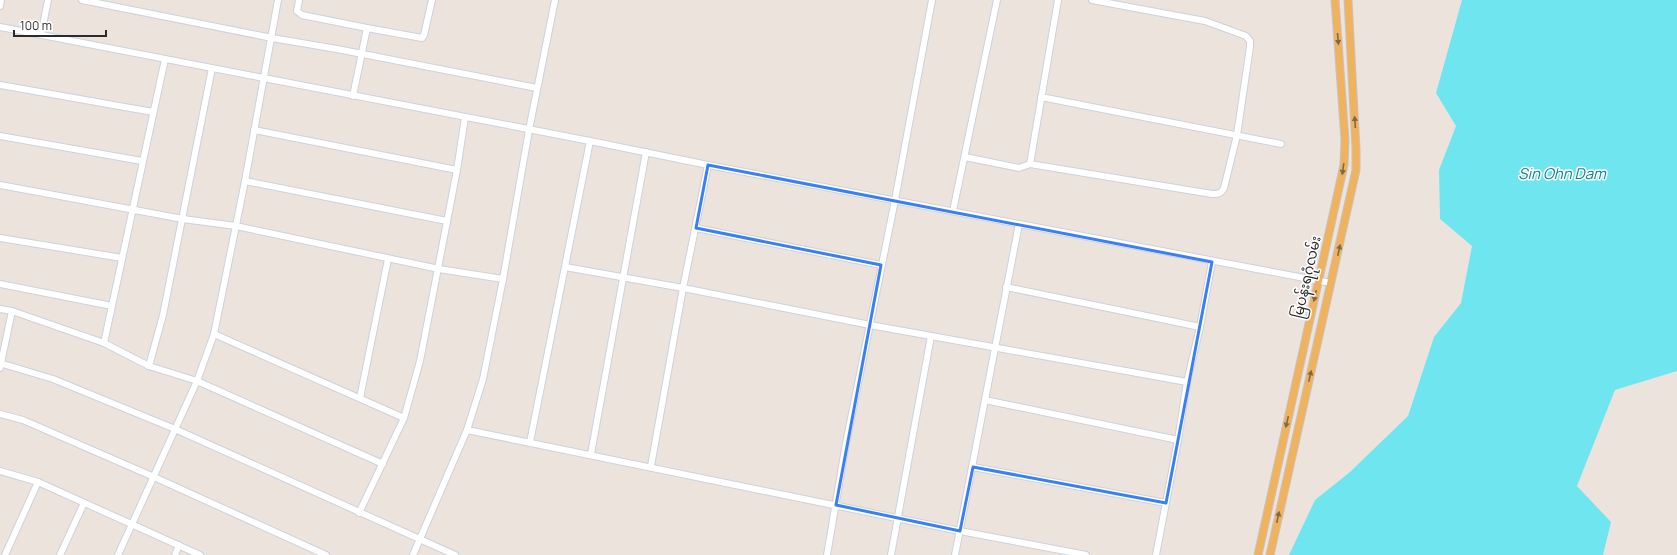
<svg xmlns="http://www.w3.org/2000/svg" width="1677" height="555" viewBox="0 0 1677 555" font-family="Manrope,'Noto Sans Myanmar',sans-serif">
  <rect width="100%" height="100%" fill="#ede3dd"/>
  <path fill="#6fe6ef" d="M1462 0H1677V371L1615 390 1577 486 1611 522 1603 555H1289L1315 500 1350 472 1408 416 1434 337 1461 303 1472 246 1440 219 1439 170 1456 126 1436 93Z"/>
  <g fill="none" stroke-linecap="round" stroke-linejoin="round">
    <g stroke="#cbd2dc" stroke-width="8">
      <g id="minor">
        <path d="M82 0 272 38 337 49 537 88"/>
        <path d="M299 0 297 11 302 15 367 28 353 96"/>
        <path d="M1058 0 1030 164 1212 194C1218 194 1221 194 1224 188L1237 135 1250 47V41L1246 36 1205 21 1092 0"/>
        <path d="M0 6 1 0"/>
        <path d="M0 27 590 141 708 165 1331 283"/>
        <path d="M367 28 422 38 424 35 432 0"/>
        <path d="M41 35 48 0"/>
        <path d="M0 85 153 112"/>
        <path d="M1041 97 1281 144"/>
        <path d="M254 130 457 170"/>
        <path d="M0 136 142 161"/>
        <path d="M965 157 1019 168 1030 164"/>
        <path d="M245 181 447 221"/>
        <path d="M0 185 183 219 236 226 439 269 503 279"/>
        <path d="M953 211 997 0"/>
        <path d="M696 228 881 265"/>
        <path d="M0 238 122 258"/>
        <path d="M565 267 683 288 870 325 1187 382"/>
        <path d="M0 284 112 306"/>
        <path d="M1006 287 1200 327"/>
        <path d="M0 309 12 311 104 343 149 366 197 381 383 464"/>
        <path d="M214 334 404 418"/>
        <path d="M104 343 165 59"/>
        <path d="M0 363 53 379 175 429 455 555"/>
        <path d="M149 366 163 315 212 68"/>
        <path d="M0 368 12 311"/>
        <path d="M360 398 388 259"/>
        <path d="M985 400 1178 440"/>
        <path d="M0 414 23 420 154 477 326 555"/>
        <path d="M467 430 960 531 1086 555"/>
        <path d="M530 442 590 141"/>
        <path d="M591 454 646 152"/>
        <path d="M651 466 683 288 708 165"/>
        <path d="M973 467 1166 503"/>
        <path d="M0 471 38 482 200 555"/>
        <path d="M359 513 404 418 420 361 457 170 465 117"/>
        <path d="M5 555 38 482"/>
        <path d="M60 555 84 503"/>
        <path d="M118 555 197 381 214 334 245 181 278 0"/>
        <path d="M175 555 179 545"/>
        <path d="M413 555 467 430 483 379 503 279 529 130 555 0"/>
        <path d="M827 555 846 443 895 200 932 0"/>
        <path d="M891 555 931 336"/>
        <path d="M955 555 1019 224"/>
        <path d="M1156 555 1178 440 1187 382 1200 327 1212 262"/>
      </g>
    </g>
    <g stroke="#c4c4c4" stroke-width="9">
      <g id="major">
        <path d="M1258 555 1344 165 1345 140 1335 0"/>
        <path d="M1270 555 1356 170V149L1348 0"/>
      </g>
    </g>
    <use href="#minor" stroke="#fff" stroke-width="6"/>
    <use href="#major" stroke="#f1b25d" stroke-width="7"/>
  </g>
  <defs><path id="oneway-solid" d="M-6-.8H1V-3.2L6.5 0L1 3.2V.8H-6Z"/></defs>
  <g fill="#846842">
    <use href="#oneway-solid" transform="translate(1338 39) rotate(85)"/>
    <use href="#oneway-solid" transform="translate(1355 122) rotate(-94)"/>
    <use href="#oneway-solid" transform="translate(1343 169) rotate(98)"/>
    <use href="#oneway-solid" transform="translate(1339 250) rotate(-78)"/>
    <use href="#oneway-solid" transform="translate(1315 296) rotate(102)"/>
    <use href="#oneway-solid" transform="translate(1310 376) rotate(-77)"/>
    <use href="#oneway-solid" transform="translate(1287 422) rotate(103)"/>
    <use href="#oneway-solid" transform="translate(1278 517) rotate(-78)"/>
  </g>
  <path fill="none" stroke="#3b80f1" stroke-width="3" stroke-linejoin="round" d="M708 165 1212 262 1166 503 973 467 960 531 836 505 881 265 696 228Z"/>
  <g text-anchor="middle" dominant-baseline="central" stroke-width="3" stroke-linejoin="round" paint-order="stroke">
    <g font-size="14" fill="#2b2b2b" stroke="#fff">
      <text transform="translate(1306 277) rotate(-77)">မြပန်းရဂုံလမ်း</text>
    </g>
    <g font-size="15" font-style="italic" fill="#0d8195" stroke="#fff">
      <text x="1562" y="173">Sin Ohn Dam</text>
    </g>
  </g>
  <path d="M14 30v6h92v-6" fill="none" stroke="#2b2b2b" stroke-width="2"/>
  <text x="20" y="30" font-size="12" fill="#2b2b2b" stroke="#ffffff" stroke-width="3" paint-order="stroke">100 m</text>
</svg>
